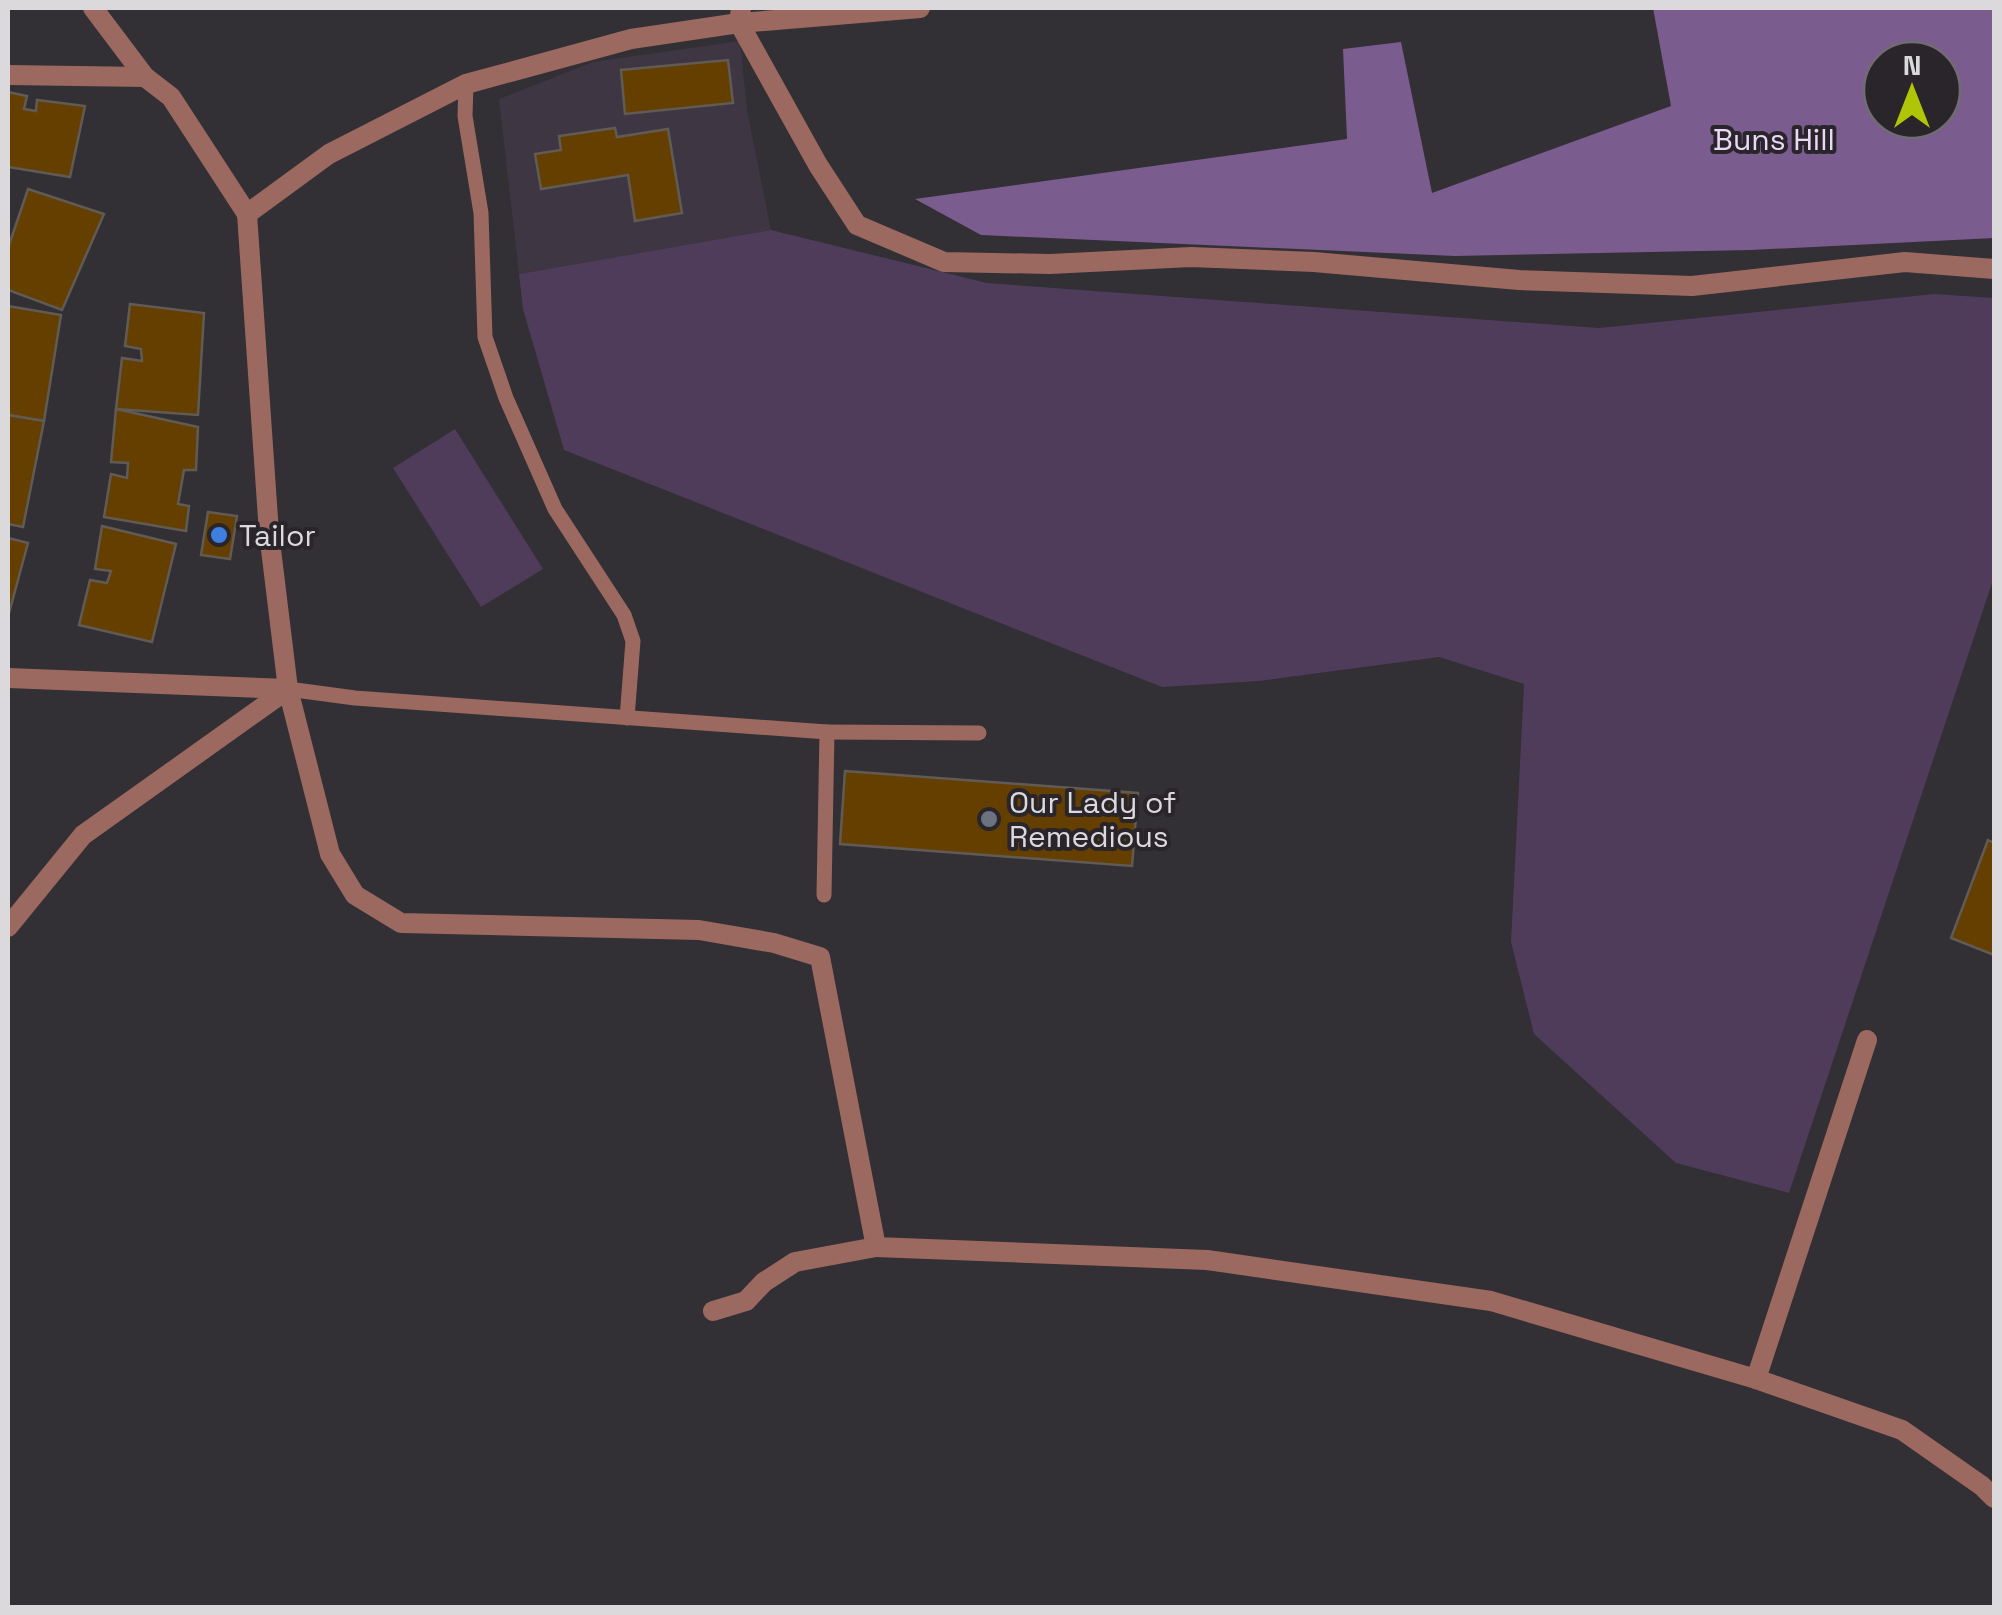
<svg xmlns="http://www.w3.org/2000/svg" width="2002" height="1615" viewBox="0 0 2002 1615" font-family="'Space Grotesk',sans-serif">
  <rect width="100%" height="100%" fill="#322f35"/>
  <path fill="#3e3743" d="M740 41 747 110 771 230 519 274 499 99 593 62Z"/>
  <g fill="#4e3c5a">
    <path d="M771 230 987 283 1599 328 1934 294 1994 298V577L1789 1193 1676 1163 1534 1034 1511 942 1524 684 1439 657 1259 681 1162 687 564 450 523 309 519 274Z"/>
    <path d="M455 429 543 569 481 607 393 468Z"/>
  </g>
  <path fill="#7b5c8f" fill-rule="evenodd" d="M1653 8H1994V238L1751 250 1455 256 981 235 915 199 1347 139 1343 49 1401 42 1432 193 1671 106ZM1882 60H1942V120H1882Z"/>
  <g fill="#653f00" stroke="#605b55" stroke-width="2.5">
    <path d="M728 60 733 103 625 114 621 70Z"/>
    <path d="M8 92 27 96 24 109 36 111 37 100 85 106 70 177 8 167Z"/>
    <path d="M615 128 617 137 668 129 682 213 635 221 628 175 541 189 535 154 561 150 559 136Z"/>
    <path d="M28 189 104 214 62 310 8 290V248Z"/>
    <path d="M130 304 204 313 198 415 116 409 122 358 142 361 141 349 125 346Z"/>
    <path d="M8 306 61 315 44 421 8 415Z"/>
    <path d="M116 409 198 427 196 470H184L178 504 189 506 186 531 104 517 111 474 127 478 128 463 111 462Z"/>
    <path d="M8 415 44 421 23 527 8 524Z"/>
    <path d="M208 512 237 516 230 559 201 555Z"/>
    <path d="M102 526 176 544 152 642 79 625 90 580 107 583 111 571 95 569Z"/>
    <path d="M8 538 28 543 8 617Z"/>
    <path d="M845 771 1138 793 1132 866 840 844Z"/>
    <path d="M1988 840 1994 843V955L1951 938Z"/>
  </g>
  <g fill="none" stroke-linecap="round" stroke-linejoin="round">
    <g stroke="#9b6960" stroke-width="15">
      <path d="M466 84 465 116 481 213 485 337 506 398 555 509 624 615 633 641 627 718"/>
      <path d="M288 689 355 698 827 732 824 895"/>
      <path d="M827 732 979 733"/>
    </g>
    <g stroke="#9b6960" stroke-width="20">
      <path d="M93 8 145 77 171 97 247 214 329 154 466 84 631 39 739 23 920 8"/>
      <path d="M741 8 739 23 818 165 857 225 944 262 1050 264 1191 257 1314 262 1519 280 1692 286 1905 262 1994 269"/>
      <path d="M8 75 145 77"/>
      <path d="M8 678 288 689 269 533 247 214"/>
      <path d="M8 927 83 835 288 689 330 854 355 895 401 923 699 930 774 943 820 957 876 1247 1207 1260 1491 1301 1756 1379 1902 1430 1982 1486 1994 1498"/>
      <path d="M713 1311 746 1301 764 1282 795 1262 876 1247"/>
      <path d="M1756 1379 1867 1040"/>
    </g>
  </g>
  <circle fill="#3f7fe0" stroke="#29252b" stroke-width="4" cx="219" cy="535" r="10"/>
  <circle fill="#6b7280" stroke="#29252b" stroke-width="4" cx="989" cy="819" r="10"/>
  <g text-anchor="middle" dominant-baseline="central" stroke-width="8" stroke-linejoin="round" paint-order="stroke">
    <g font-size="30" fill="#ead8f7" stroke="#29252b">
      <text x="1774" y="139">Buns Hill</text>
    </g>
    <g font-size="30" fill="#dbd9dc" stroke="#29252b" text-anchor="start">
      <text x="239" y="535">Tailor</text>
      <text x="1009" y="802">Our Lady of<tspan x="1009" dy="34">Remedious</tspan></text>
    </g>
  </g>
  <rect width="2002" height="1615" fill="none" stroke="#dbd9dc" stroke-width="20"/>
  <g transform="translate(1912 90)"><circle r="48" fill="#29252b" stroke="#706d72" stroke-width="2.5"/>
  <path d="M0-8L18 38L0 25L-18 38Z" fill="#afc507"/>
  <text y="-15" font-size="28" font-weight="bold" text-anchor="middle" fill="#dbd9dc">N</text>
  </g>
</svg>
